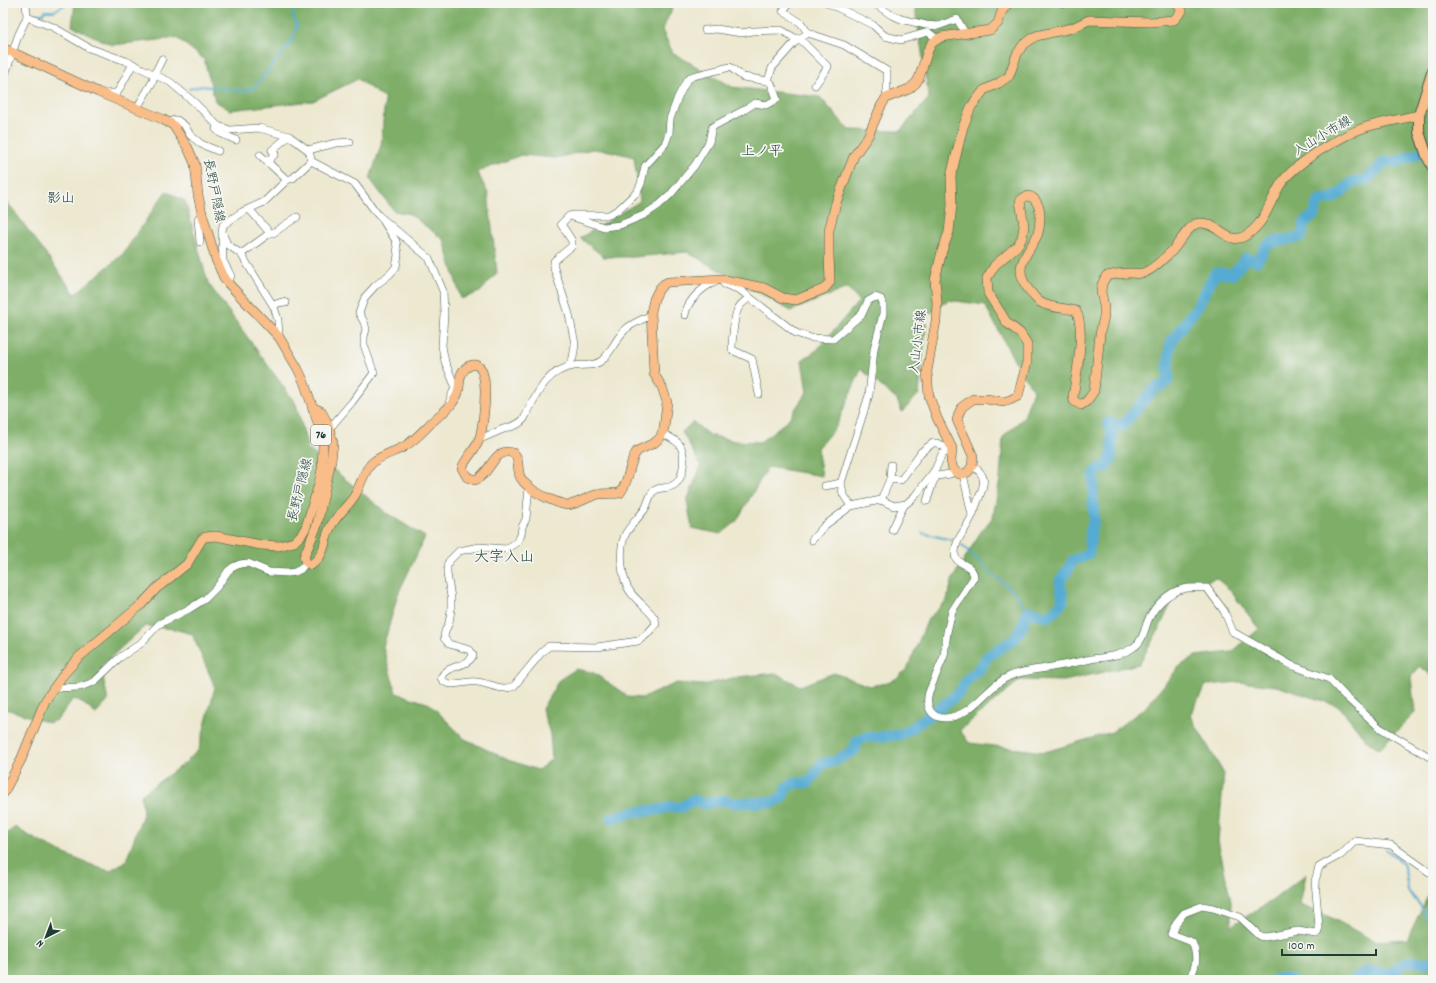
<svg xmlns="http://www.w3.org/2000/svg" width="1436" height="983" viewBox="0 0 1436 983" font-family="Dekko,'Klee One',sans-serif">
  <rect width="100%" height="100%" fill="#f6f6f2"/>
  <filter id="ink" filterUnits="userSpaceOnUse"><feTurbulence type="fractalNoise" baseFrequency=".025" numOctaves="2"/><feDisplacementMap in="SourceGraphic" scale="8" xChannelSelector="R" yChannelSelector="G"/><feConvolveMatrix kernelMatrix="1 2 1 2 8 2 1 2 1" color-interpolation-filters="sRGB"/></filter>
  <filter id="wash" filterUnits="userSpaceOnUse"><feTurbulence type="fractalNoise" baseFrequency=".012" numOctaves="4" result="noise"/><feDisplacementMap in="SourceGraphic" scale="16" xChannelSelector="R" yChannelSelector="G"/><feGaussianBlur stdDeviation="0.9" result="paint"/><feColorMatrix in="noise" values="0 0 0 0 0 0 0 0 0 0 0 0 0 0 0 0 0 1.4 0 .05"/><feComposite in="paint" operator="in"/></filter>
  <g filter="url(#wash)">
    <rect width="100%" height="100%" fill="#ede8d0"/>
    <path fill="#7eae68" stroke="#4e764e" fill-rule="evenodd" d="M75 3H675L662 30 673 53 732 87 820 97 849 130 900 131 929 98 915 7 908 3H1433V677L1420 666 1411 677 1415 713 1379 749 1367 741 1339 706 1276 686 1240 682 1206 685 1190 715 1224 774 1218 841 1231 901V926L1273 900 1306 874 1300 905 1332 918 1374 941 1407 939 1428 896 1433 898V980H3V837L15 827C44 846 76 860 109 871L126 861 143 814 141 795 186 762 199 749 215 687 192 634 174 629 145 626 101 666 108 701 96 714 80 701 73 699 58 719 49 723 3 708V196L75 294 123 254 166 191 185 201 208 283 296 404 308 449 388 514 425 537 398 594 383 647 396 693 430 704 465 739 508 760 538 770 552 759 550 734 542 709 559 680 576 669 594 673 629 697 642 698 677 683 702 685 738 677 775 673 800 686 834 673 869 686 888 683 897 678 907 669 928 619 947 600 953 578 980 533 993 517 1000 479 1003 437 1024 417 1033 390 1013 358 985 305 948 300 927 316 919 394 902 412 897 400 861 369 836 427 817 448 822 476 768 467 736 522 721 534 692 528 687 501 701 466 682 432 693 422 709 435 735 441 760 442 787 421 807 392 802 360 817 350 859 301 847 288 791 311 687 252 635 257H604L580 238 640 201 634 157 610 151 592 149 556 158 521 155 477 172 488 193 497 273 480 292 461 299 444 240 410 214 394 211 370 179 381 145 385 99 358 79 313 101 230 110 215 101 204 59 177 38 112 45 72 26ZM1216 578 1230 590 1259 629 1232 652 1195 656 1179 667 1145 708 1112 732 1045 752 969 743 960 730 1020 680 1064 681 1139 664 1159 629 1177 591Z"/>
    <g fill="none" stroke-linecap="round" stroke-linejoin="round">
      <g stroke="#54abd1" stroke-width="2">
        <path d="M36 14H43L45 11H54L68 3"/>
        <path d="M189 89 201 86 243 91C251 90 258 86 262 78L292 41 297 27 292 11 294 3"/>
        <path d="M922 533 952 540"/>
        <path d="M962 545 990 572 1016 593 1021 603 1030 611"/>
        <path d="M1386 849 1403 864 1406 875 1408 891 1420 905 1429 924 1433 926"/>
      </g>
      <g stroke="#54abd1" stroke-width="11">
        <path d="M612 818 633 812 657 810 670 807H682L693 800 704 804 723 800 734 803 774 802 782 797 787 787 795 783H808L816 773 821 764 835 761 855 750 856 741 866 737H879L899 735 912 728 949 701 959 693 967 680 979 669 988 656 1015 639 1022 627 1026 615 1030 611 1048 617 1056 610 1063 601 1060 581 1069 568 1073 560 1081 558 1089 553 1091 529 1094 520 1093 500 1094 475 1098 469 1105 468 1112 457V436L1108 423 1122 426 1155 388 1163 386 1169 379 1168 368 1171 342 1197 307 1215 273 1233 274 1246 258 1257 261C1260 256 1264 248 1268 245 1276 238 1292 241 1302 236 1303 225 1304 220 1315 215L1317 204 1322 199H1331L1342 192 1351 183 1367 179 1379 168 1384 162H1396L1433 148"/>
        <path d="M1274 980 1282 978 1291 980"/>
        <path d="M1355 980 1367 971 1384 974 1393 972 1400 966 1409 961 1433 963"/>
      </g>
    </g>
  </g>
  <g filter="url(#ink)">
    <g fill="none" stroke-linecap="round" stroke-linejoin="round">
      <g stroke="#3e574b" stroke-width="8">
        <g id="minor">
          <path d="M789 3 783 11 801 23 808 33"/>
          <path d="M828 3 873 25 885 36 901 40 928 32 937 39"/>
          <path d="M874 3 890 14 901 19 926 25 938 26 957 19 965 33"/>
          <path d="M27 17 53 27 89 48 126 61 170 82 195 103 218 126 230 130 259 128 289 136 308 150 310 154 311 161"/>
          <path d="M705 30 717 29 741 33 753 31 781 30 795 38H799L828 67 815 85"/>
          <path d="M3 81 18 36 27 17 26 3"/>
          <path d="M105 95 109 93H117L133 64"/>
          <path d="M140 103 153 81 154 75 162 59"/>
          <path d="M170 123 174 120H177L185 126 190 135 201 144 218 151"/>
          <path d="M218 126 216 129 220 133 236 140"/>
          <path d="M308 150 336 143 350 142"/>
          <path d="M260 155 287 180"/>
          <path d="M311 161 355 184 378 215 429 258 443 291 444 313 442 346 445 362 455 386 449 403 450 405"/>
          <path d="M267 162 275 154 272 150 289 136"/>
          <path d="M573 217 604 227 620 225 644 215 659 205 670 195 695 165 709 142 712 127 744 110 755 103 766 105 777 99 771 83 768 81"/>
          <path d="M270 233H273L297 217"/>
          <path d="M222 234 223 261 231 276 227 282"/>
          <path d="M200 242 198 219 202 213"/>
          <path d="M241 254 270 233 250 210"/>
          <path d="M749 298C745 301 740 304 738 309 734 316 732 341 732 350L752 359 759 394"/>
          <path d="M273 305 282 302 286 303"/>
          <path d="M685 315C687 303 697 293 707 286 711 283 717 282 721 279L724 284 740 290 796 333 811 338 833 339 862 314 868 301 875 297 881 299 883 304V314L874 349 869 395 841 483 843 494 851 506 881 500 894 506 906 504 915 496 935 470 942 454 951 451"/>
          <path d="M279 337 278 320 274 307 241 254 227 244 222 232 223 225 242 212 264 202 287 180 293 178 311 161"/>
          <path d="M568 366 573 358 575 344 569 314 554 268V261L572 246V241L561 224 569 216 574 215H609L619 209 637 192 641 184 645 166 665 144 669 133 670 119 678 97 687 80 693 76 730 67 743 77 768 81 772 68 795 42 808 33 844 45 887 71V90L886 98"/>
          <path d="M330 428 352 402 374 373 364 345V337L366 329 364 322 359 313 365 297 375 286 390 274 396 267 398 255 396 241 384 222"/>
          <path d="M480 439C487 436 494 433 501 430 510 426 517 427 524 419 536 396 545 370 574 366 583 364 593 367 601 361 611 354 615 339 625 330 630 324 644 319 651 315"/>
          <path d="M972 466C990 476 983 487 977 503 975 508 973 515 970 520 965 531 955 540 955 553 954 566 973 562 974 577L952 611 947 632 944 656 929 692C925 705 930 718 945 718 973 717 987 685 1010 676 1024 670 1038 670 1052 667 1065 665 1078 662 1091 659 1106 657 1121 656 1134 647 1142 642 1144 632 1147 623 1152 609 1167 592 1183 589 1191 587 1199 588 1207 588L1224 611 1233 632 1291 665 1329 679 1345 696 1380 728 1433 759"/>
          <path d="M963 474 972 515"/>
          <path d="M890 479 891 465"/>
          <path d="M825 486 841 483"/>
          <path d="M529 487 526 519 522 527 521 535 517 542 506 549 479 547 459 551 449 561 447 566V574L451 597V610L449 623 445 631 444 638 449 644 470 650 473 655C468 668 447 664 441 678 448 690 465 680 477 682 489 683 502 692 514 686L541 653 549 646 597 647 638 641 646 635 656 624 655 619C647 606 629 597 625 581 621 568 619 546 626 533 631 525 639 517 645 509 648 504 649 497 652 493 657 486 666 489 672 486 685 480 687 452 678 443 674 439 667 436 662 433"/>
          <path d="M881 500 890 479 901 480 921 452 933 443H937L951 451"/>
          <path d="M927 501 933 482 937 476 950 474 955 471"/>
          <path d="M892 530 904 505"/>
          <path d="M812 540 824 526 851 506"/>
          <path d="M53 688 80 687 94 682 119 658 140 644 159 624 189 609 205 599 217 587 228 571 233 567 240 564 248 563 269 572 288 573 295 572 301 569 306 562"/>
          <path d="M1188 980C1197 967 1198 956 1192 942L1171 934 1176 923 1184 913 1202 906 1213 908 1240 917 1260 936 1265 937 1298 931 1316 934 1319 932V927L1315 881 1319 867 1341 855 1355 841 1391 845 1429 872H1433"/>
        </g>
      </g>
      <g stroke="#3e574b" stroke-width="10">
        <g id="major">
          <path d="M1064 3H1065"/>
          <path d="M1123 3H1146"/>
          <path d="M1177 3 1182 11 1174 20 1150 22 1089 20 1072 28 1036 36 1023 45 1017 54 1009 76 999 83 984 90 971 107 963 127 951 176 952 205 949 232 942 251 935 280 937 303 936 321 927 371 929 396 937 418 952 448 951 461 953 469 958 474H963L968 472 972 466 973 456 957 420 959 413 962 407 973 399H987L1003 402 1010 400 1018 396 1027 362V344L1020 333 1007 323 988 293 987 278 995 265 1017 246 1022 238 1024 226 1020 201C1024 196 1030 194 1035 200 1038 204 1040 210 1040 215 1040 222 1040 229 1037 236 1027 256 1012 266 1028 289 1032 293 1035 299 1040 302 1051 309 1064 307 1076 311 1086 328 1076 377 1073 397L1074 401 1081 405 1087 401 1094 391 1100 334 1104 316V306L1101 292 1102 284 1106 276C1114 274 1122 273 1130 273 1134 273 1138 274 1142 273 1151 272 1164 258 1171 252 1179 244 1189 223 1200 223 1220 222 1228 252 1252 231 1267 218 1271 198 1282 182 1297 162 1342 135 1366 127 1383 122 1401 119 1419 115"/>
          <path d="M3 48 98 92 162 119 173 125 188 148 195 164 198 195 202 213 216 260 225 280 279 337 298 369 304 382 320 429 323 444 322 469 318 487 306 527 302 534 294 542 279 546 261 545 216 536 205 537 202 539 187 564 157 588 141 605 79 657 63 675 45 701 21 760 3 794"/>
          <path d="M312 407 321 411 328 424 333 443 331 461 317 525 304 557 306 562 311 565C326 555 323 542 330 528 336 515 348 507 355 495 361 485 364 470 372 463 381 455 395 452 405 446 414 441 422 432 430 424 436 418 444 412 450 406 452 403 457 397 458 393 461 384 457 372 469 366 494 354 483 427 480 437 477 449 466 457 462 468L467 477 475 480C489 475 492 454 506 452 520 451 517 463 519 472 519 477 524 483 529 487 537 494 556 503 567 505 576 505 589 496 599 494 606 493 613 494 620 493 630 481 628 464 637 451L654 443 660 438 664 428 667 402 662 387 654 374 651 312 654 299 659 289 664 284 668 282 721 279 764 288 783 298 796 300 824 289 830 282 829 254V230L836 203 854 156 868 136 881 106 886 98 909 89 916 83 919 78 928 50 932 43 941 37 990 30 998 23 1002 11 1008 3"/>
        </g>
      </g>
      <g stroke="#3e574b" stroke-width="12">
        <path id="highway" d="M1433 70 1419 115V132L1427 156 1433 167"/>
      </g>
      <use href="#minor" stroke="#fff" stroke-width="7"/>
      <use href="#major" stroke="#f8bd88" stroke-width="9"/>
      <use href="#highway" stroke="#f8bd88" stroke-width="10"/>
    </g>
  </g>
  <g text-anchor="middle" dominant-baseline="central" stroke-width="3.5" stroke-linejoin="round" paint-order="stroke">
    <rect fill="#f6f6f2" stroke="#60746d" stroke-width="1" x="311" y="425" width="20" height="20" rx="3"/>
    <g font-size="12" font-weight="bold" fill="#1f3d34">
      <text x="321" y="435">76</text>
    </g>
    <g font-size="13" fill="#1f3d34" stroke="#f6f6f2">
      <text transform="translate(1323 137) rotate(-31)">入山小市線</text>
      <text transform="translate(213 191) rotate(79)">長野戸隠線</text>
      <text transform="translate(919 342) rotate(-83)">入山小市線</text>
      <text transform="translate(301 490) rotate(-76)">長野戸隠線</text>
    </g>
    <g font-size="14" fill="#1f3d34" stroke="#f6f6f2">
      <text x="762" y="152">上ノ平</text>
      <text x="61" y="199">影山</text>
    </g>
    <g font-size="15" fill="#1f3d34" stroke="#f6f6f2">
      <text x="504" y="558">大字入山</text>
    </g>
  </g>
  <rect width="1436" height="983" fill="none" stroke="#f6f6f2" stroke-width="16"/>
  <g transform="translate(46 937) rotate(222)" stroke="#f6f6f2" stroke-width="3" paint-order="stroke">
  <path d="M0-3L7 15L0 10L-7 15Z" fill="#1f3d34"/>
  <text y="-6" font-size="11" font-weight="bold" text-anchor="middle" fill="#1f3d34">N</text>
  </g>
  <path d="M1282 949v6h94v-6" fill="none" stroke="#1f3d34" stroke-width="2"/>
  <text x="1288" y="949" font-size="12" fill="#1f3d34" stroke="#f6f6f2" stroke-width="3" paint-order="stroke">100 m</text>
</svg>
